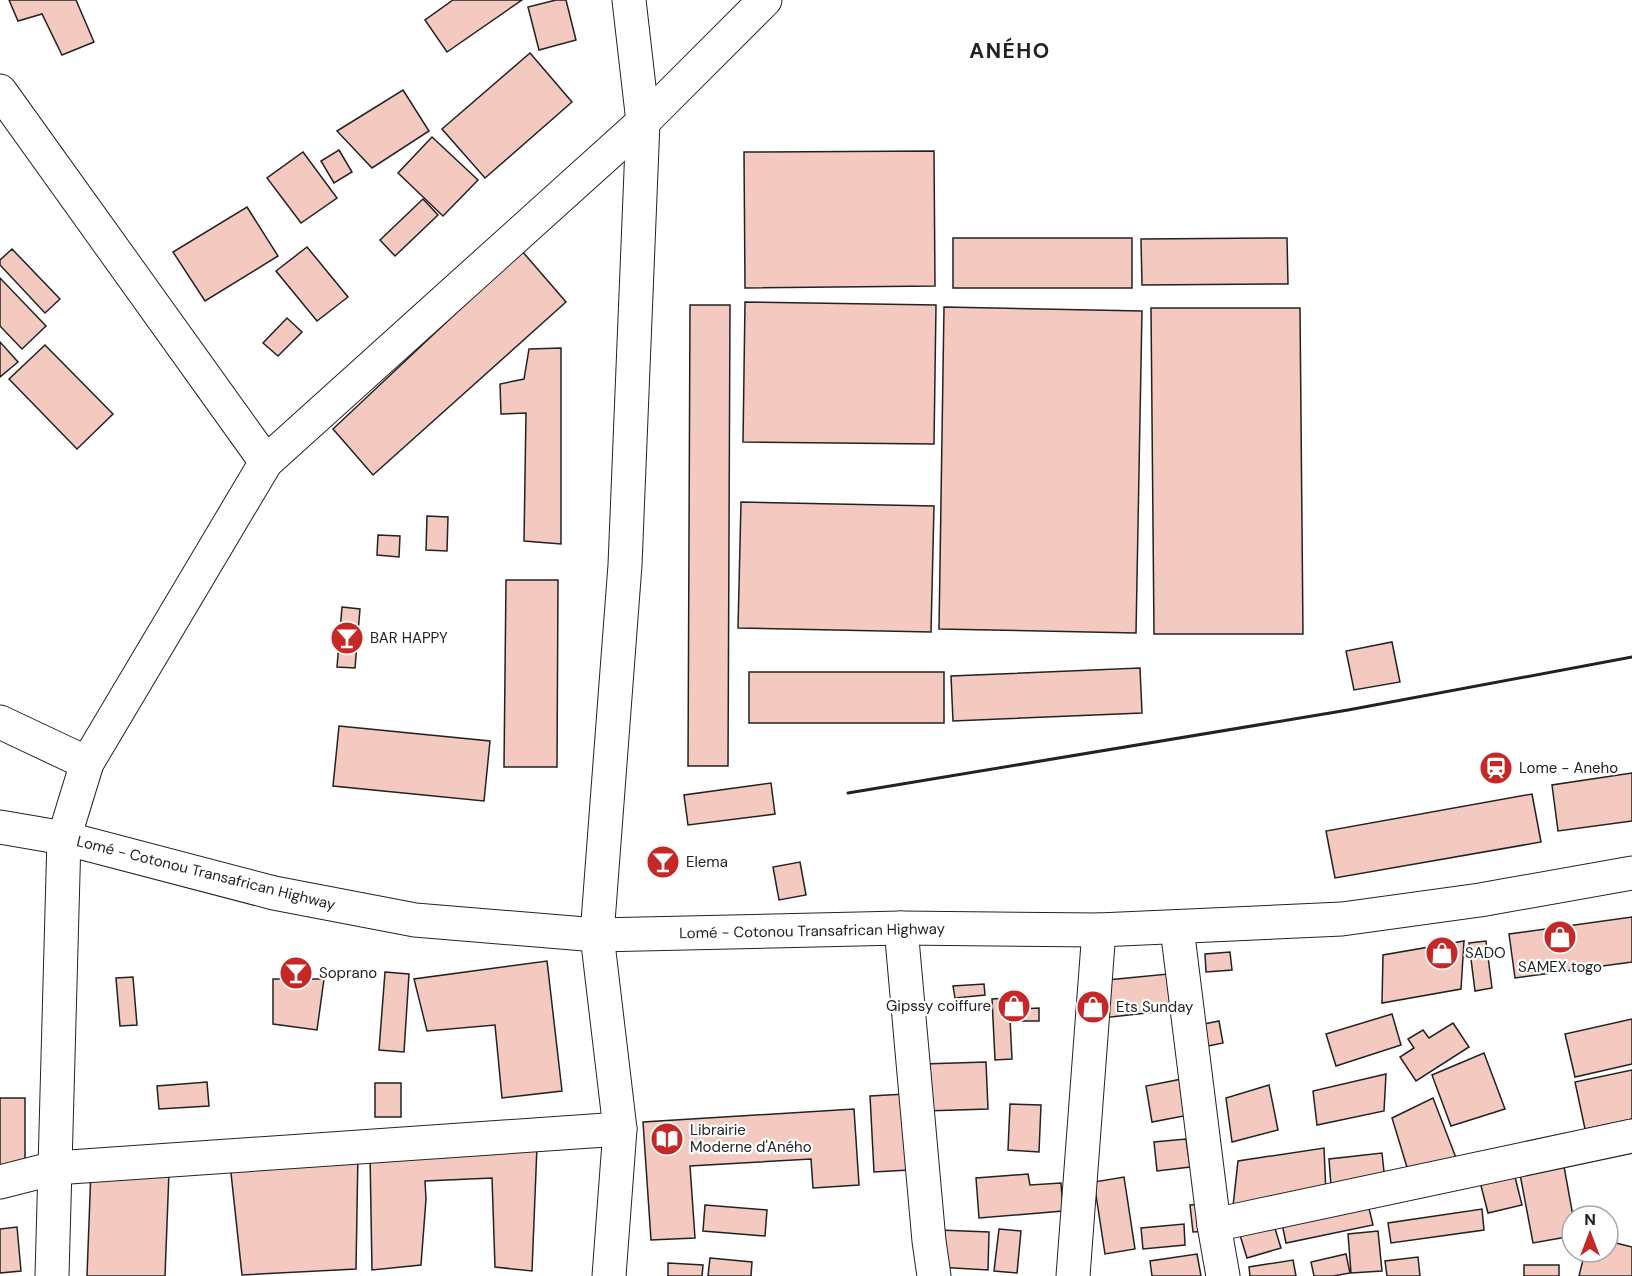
<svg xmlns="http://www.w3.org/2000/svg" width="1632" height="1276" viewBox="0 0 1632 1276" font-family="'DM Sans',sans-serif">
  <rect width="100%" height="100%" fill="#fff"/>
  <g fill="#f3c9c0" stroke="#222" stroke-width="1.5">
    <path d="M9 0H76L94 42 62 55 42 14 18 21Z"/>
    <path d="M453 0H522L447 52 425 20Z"/>
    <path d="M556 0H566L576 40 539 50 528 7Z"/>
    <path d="M530 53 572 102 485 178 442 129Z"/>
    <path d="M403 90 429 131 372 168 337 131Z"/>
    <path d="M432 137 478 180 443 216 398 173Z"/>
    <path d="M339 150 352 172 334 183 321 161Z"/>
    <path d="M934 151 935 286 745 288 744 152Z"/>
    <path d="M303 152 337 198 301 223 267 178Z"/>
    <path d="M423 199 438 215 395 256 380 240Z"/>
    <path d="M247 207 278 256 205 301 173 252Z"/>
    <rect x="953" y="238" width="179" height="50"/>
    <path d="M1287 238 1288 284 1142 285 1141 239Z"/>
    <path d="M307 247 348 297 317 321 276 271Z"/>
    <path d="M12 249 60 299 45 313 0 265V260Z"/>
    <path d="M522 251 566 302 373 475 333 429Z"/>
    <path d="M0 278 46 326 22 349 0 326Z"/>
    <path d="M745 302 936 305 934 444 743 442Z"/>
    <path d="M690 305H730L728 766H688Z"/>
    <path d="M944 307 1142 311 1136 633 939 629Z"/>
    <path d="M1151 308H1300L1303 634H1154Z"/>
    <path d="M287 318 302 332 278 356 263 343Z"/>
    <path d="M0 342 18 362 0 377Z"/>
    <path d="M45 345 113 414 77 449 9 379Z"/>
    <path d="M561 348V544L524 541 526 413 501 414 500 384 524 379 529 349Z"/>
    <path d="M741 502 934 506 931 632 738 628Z"/>
    <path d="M427 516 448 517 447 551 426 550Z"/>
    <path d="M378 535 400 536 399 557 377 555Z"/>
    <path d="M506 580H558L557 767H504Z"/>
    <path d="M342 607 360 609 355 668 337 667Z"/>
    <path d="M1392 642 1400 682 1354 690 1346 651Z"/>
    <path d="M1140 668 1142 713 953 721 951 676Z"/>
    <rect x="749" y="672" width="195" height="51"/>
    <path d="M339 726 490 741 484 801 333 786Z"/>
    <path d="M1632 773V821L1558 831 1552 785Z"/>
    <path d="M771 783 775 814 688 825 684 795Z"/>
    <path d="M1532 794 1541 842 1335 878 1326 831Z"/>
    <path d="M800 862 806 895 779 900 773 867Z"/>
    <path d="M1632 917V962L1515 978 1509 934Z"/>
    <path d="M1464 941 1461 989 1382 1003 1383 955Z"/>
    <path d="M1486 941 1492 988 1475 991 1469 943Z"/>
    <path d="M1230 952 1232 970 1206 972 1205 954Z"/>
    <path d="M547 961 562 1091 502 1098 495 1025 427 1031 414 979Z"/>
    <path d="M385 972 409 974 404 1052 379 1050Z"/>
    <path d="M1168 974 1173 1010 1102 1018 1097 981Z"/>
    <path d="M133 977 137 1025 120 1026 116 978Z"/>
    <path d="M273 979H324L317 1030 273 1024Z"/>
    <path d="M984 984 985 995 955 998 953 986Z"/>
    <path d="M1009 998 1012 1059 995 1060 992 999Z"/>
    <path d="M1039 1008V1021H1021V1009Z"/>
    <path d="M1392 1014 1401 1045 1336 1066 1326 1034Z"/>
    <path d="M1632 1019V1064L1575 1077 1565 1034Z"/>
    <path d="M1219 1021 1223 1043 1203 1047 1199 1025Z"/>
    <path d="M1453 1023 1469 1047 1416 1081 1400 1057 1414 1048 1408 1039 1423 1030 1429 1038Z"/>
    <path d="M1484 1053 1505 1109 1451 1126 1432 1075Z"/>
    <path d="M986 1062 988 1109 925 1111 923 1064Z"/>
    <path d="M1632 1070V1119L1585 1129 1575 1082Z"/>
    <path d="M1386 1074 1384 1111 1317 1125 1313 1091Z"/>
    <path d="M1182 1079 1189 1115 1152 1122 1146 1086Z"/>
    <path d="M207 1082 209 1106 159 1109 157 1086Z"/>
    <rect x="375" y="1083" width="26" height="34"/>
    <path d="M1269 1085 1278 1130 1232 1142 1226 1098Z"/>
    <path d="M906 1094 909 1170 874 1172 870 1096Z"/>
    <path d="M0 1098H25V1167L0 1171Z"/>
    <path d="M1433 1098 1458 1163 1410 1177 1392 1118Z"/>
    <path d="M1010 1104 1041 1105 1039 1152 1008 1150Z"/>
    <path d="M854 1109 859 1185 813 1188 811 1159 690 1166 695 1238 651 1240 643 1122Z"/>
    <path d="M1186 1139 1190 1167 1157 1171 1154 1142Z"/>
    <path d="M537 1146 532 1271 495 1267 492 1178 425 1181 426 1199 421 1265 372 1270 370 1154Z"/>
    <path d="M1324 1148 1326 1194 1233 1206 1238 1161Z"/>
    <path d="M358 1152 356 1269 242 1275 230 1164Z"/>
    <path d="M1382 1153 1385 1181 1331 1186 1329 1159Z"/>
    <path d="M1563 1161 1573 1216 1572 1236 1533 1243 1519 1169Z"/>
    <path d="M91 1169 169 1172 165 1276H87Z"/>
    <path d="M1513 1169 1522 1205 1488 1213 1479 1178Z"/>
    <path d="M1028 1174 1030 1185 1061 1183 1063 1211 979 1218 976 1178Z"/>
    <path d="M1124 1177 1135 1249 1105 1254 1094 1182Z"/>
    <path d="M1366 1196 1373 1225 1286 1243 1280 1214Z"/>
    <path d="M1208 1204 1210 1231 1193 1232 1190 1205Z"/>
    <path d="M705 1205 767 1210 765 1236 703 1231Z"/>
    <path d="M1482 1209 1484 1230 1391 1243 1388 1223Z"/>
    <path d="M1273 1222 1281 1248 1247 1258 1239 1232Z"/>
    <path d="M1184 1224 1185 1245 1143 1249 1141 1228Z"/>
    <path d="M17 1227 21 1271 0 1273V1229Z"/>
    <path d="M999 1229 1021 1231 1017 1273 994 1271Z"/>
    <path d="M939 1230 989 1232 988 1270 937 1267Z"/>
    <path d="M1378 1231 1382 1271 1351 1273 1348 1234Z"/>
    <path d="M1608 1241 1632 1247V1276H1579L1585 1252H1608Z"/>
    <path d="M1197 1254 1201 1276H1152L1150 1261Z"/>
    <path d="M1346 1254 1350 1273 1333 1276H1314L1311 1262Z"/>
    <path d="M1418 1257 1420 1276H1387L1385 1261Z"/>
    <path d="M710 1258 752 1262 751 1276H708Z"/>
    <path d="M1293 1260 1296 1276H1250L1249 1267Z"/>
    <path d="M668 1263 703 1265 702 1276H668Z"/>
    <rect x="1524" y="1265" width="35" height="11"/>
  </g>
  <g fill="none" stroke-linecap="round" stroke-linejoin="round">
    <g stroke="#222" stroke-width="35">
      <g id="street">
        <path d="M0 91 266 462"/>
        <path d="M0 722 87 763"/>
        <path d="M901 928 929 1241 934 1276"/>
        <path d="M1177 928 1214 1225 1223 1276"/>
        <path d="M0 1182 55 1168 620 1129"/>
        <path d="M1214 1225 1632 1136"/>
        <path d="M52 1276 64 838 87 763 266 462 643 122 765 0"/>
        <path d="M609 1276 620 1129 597 935 625 565 643 122 629 0"/>
        <path d="M1073 1276 1099 930"/>
      </g>
    </g>
    <g stroke="#222" stroke-width="35">
      <path id="highway" d="M0 827 64 838 274 893 415 920 597 935 901 928 1099 930 1342 919 1480 900 1632 873"/>
    </g>
    <use href="#street" stroke="#fff" stroke-width="33"/>
    <use href="#highway" stroke="#fff" stroke-width="33"/>
    <path stroke="#222" stroke-width="3" d="M848 793 1348 710 1632 657"/>
  </g>
  <defs>
    <g id="bar-disc" transform="scale(1.725)"><circle r="9.5" fill="#c62828" stroke="#fff"/><path d="M-6-5H6L.8 .8V4.5H3.5V6h-7V4.5H-.8V.8Z" fill="#fff"/></g>
    <g id="station-disc" transform="scale(1.725)"><circle r="9.5" fill="#c62828" stroke="#fff"/><path d="M-3-6H3Q5-6 5-4V2Q5 4 3 4L4.5 6H3L1.5 4h-3L-3 6H-4.5L-3 4Q-5 4-5 2V-4Q-5-6-3-6ZM-3.5-4v3h7v-3ZM-3.5 1v1.5H-2V1ZM2 1v1.5H3.5V1Z" fill="#fff"/></g>
    <g id="shop-disc" transform="scale(1.725)"><circle r="9.5" fill="#c62828" stroke="#fff"/><path d="M-5-2.5h2.3a2.7 3.5 0 0 1 5.4 0H5L5.5 6h-11ZM-1.5-2.5h3a1.5 2.3 0 0 0-3 0Z" fill="#fff"/></g>
    <g id="library-disc" transform="scale(1.725)"><circle r="9.5" fill="#c62828" stroke="#fff"/><path d="M-6-4Q-3-5.5-.7-3.5V5Q-3 3-6 4ZM6-4Q3-5.5 .7-3.5V5Q3 3 6 4Z" fill="#fff"/></g>
  </defs>
  <g fill-rule="evenodd">
    <use href="#bar-disc" x="347" y="638"/>
    <use href="#station-disc" x="1496" y="768"/>
    <use href="#bar-disc" x="663" y="862"/>
    <use href="#shop-disc" x="1560" y="937"/>
    <use href="#shop-disc" x="1442" y="953"/>
    <use href="#bar-disc" x="296" y="973"/>
    <use href="#shop-disc" x="1014" y="1006"/>
    <use href="#shop-disc" x="1093" y="1007"/>
    <use href="#library-disc" x="667" y="1139"/>
  </g>
  <g text-anchor="middle" dominant-baseline="central" stroke-width="4.5" stroke-linejoin="round" paint-order="stroke">
    <g font-size="15" fill="#222" stroke="#fff" text-anchor="start">
      <text x="370" y="638">BAR HAPPY</text>
      <text x="1519" y="768">Lome - Aneho</text>
      <text x="686" y="862">Elema</text>
      <text x="1465" y="953">SADO</text>
      <text x="1560" y="967" text-anchor="middle">SAMEX togo</text>
      <text x="319" y="973">Soprano</text>
      <text x="991" y="1006" text-anchor="end">Gipssy coiffure</text>
      <text x="1116" y="1007">Ets Sunday</text>
      <text x="690" y="1130">Librairie<tspan x="690" dy="17">Moderne d'Aného</tspan></text>
    </g>
    <g font-size="15" fill="#222" stroke="#fff">
      <text transform="translate(206 873) rotate(14)">Lomé - Cotonou Transafrican Highway</text>
      <text transform="translate(812 931) rotate(-1)">Lomé - Cotonou Transafrican Highway</text>
    </g>
    <g font-size="21" font-weight="bold" letter-spacing="1.5" fill="#222" stroke="#fff">
      <text x="1010" y="51">ANÉHO</text>
    </g>
  </g>
  <g transform="translate(1590 1234)"><circle r="28" fill="#ffffff" stroke="#a7a7a7" stroke-width="1.5"/>
  <path d="M0-4.5L10 22L0 15L-10 22Z" fill="#c62828"/>
  <text y="-9" font-size="16" font-weight="bold" text-anchor="middle" fill="#222222">N</text>
  </g>
</svg>
